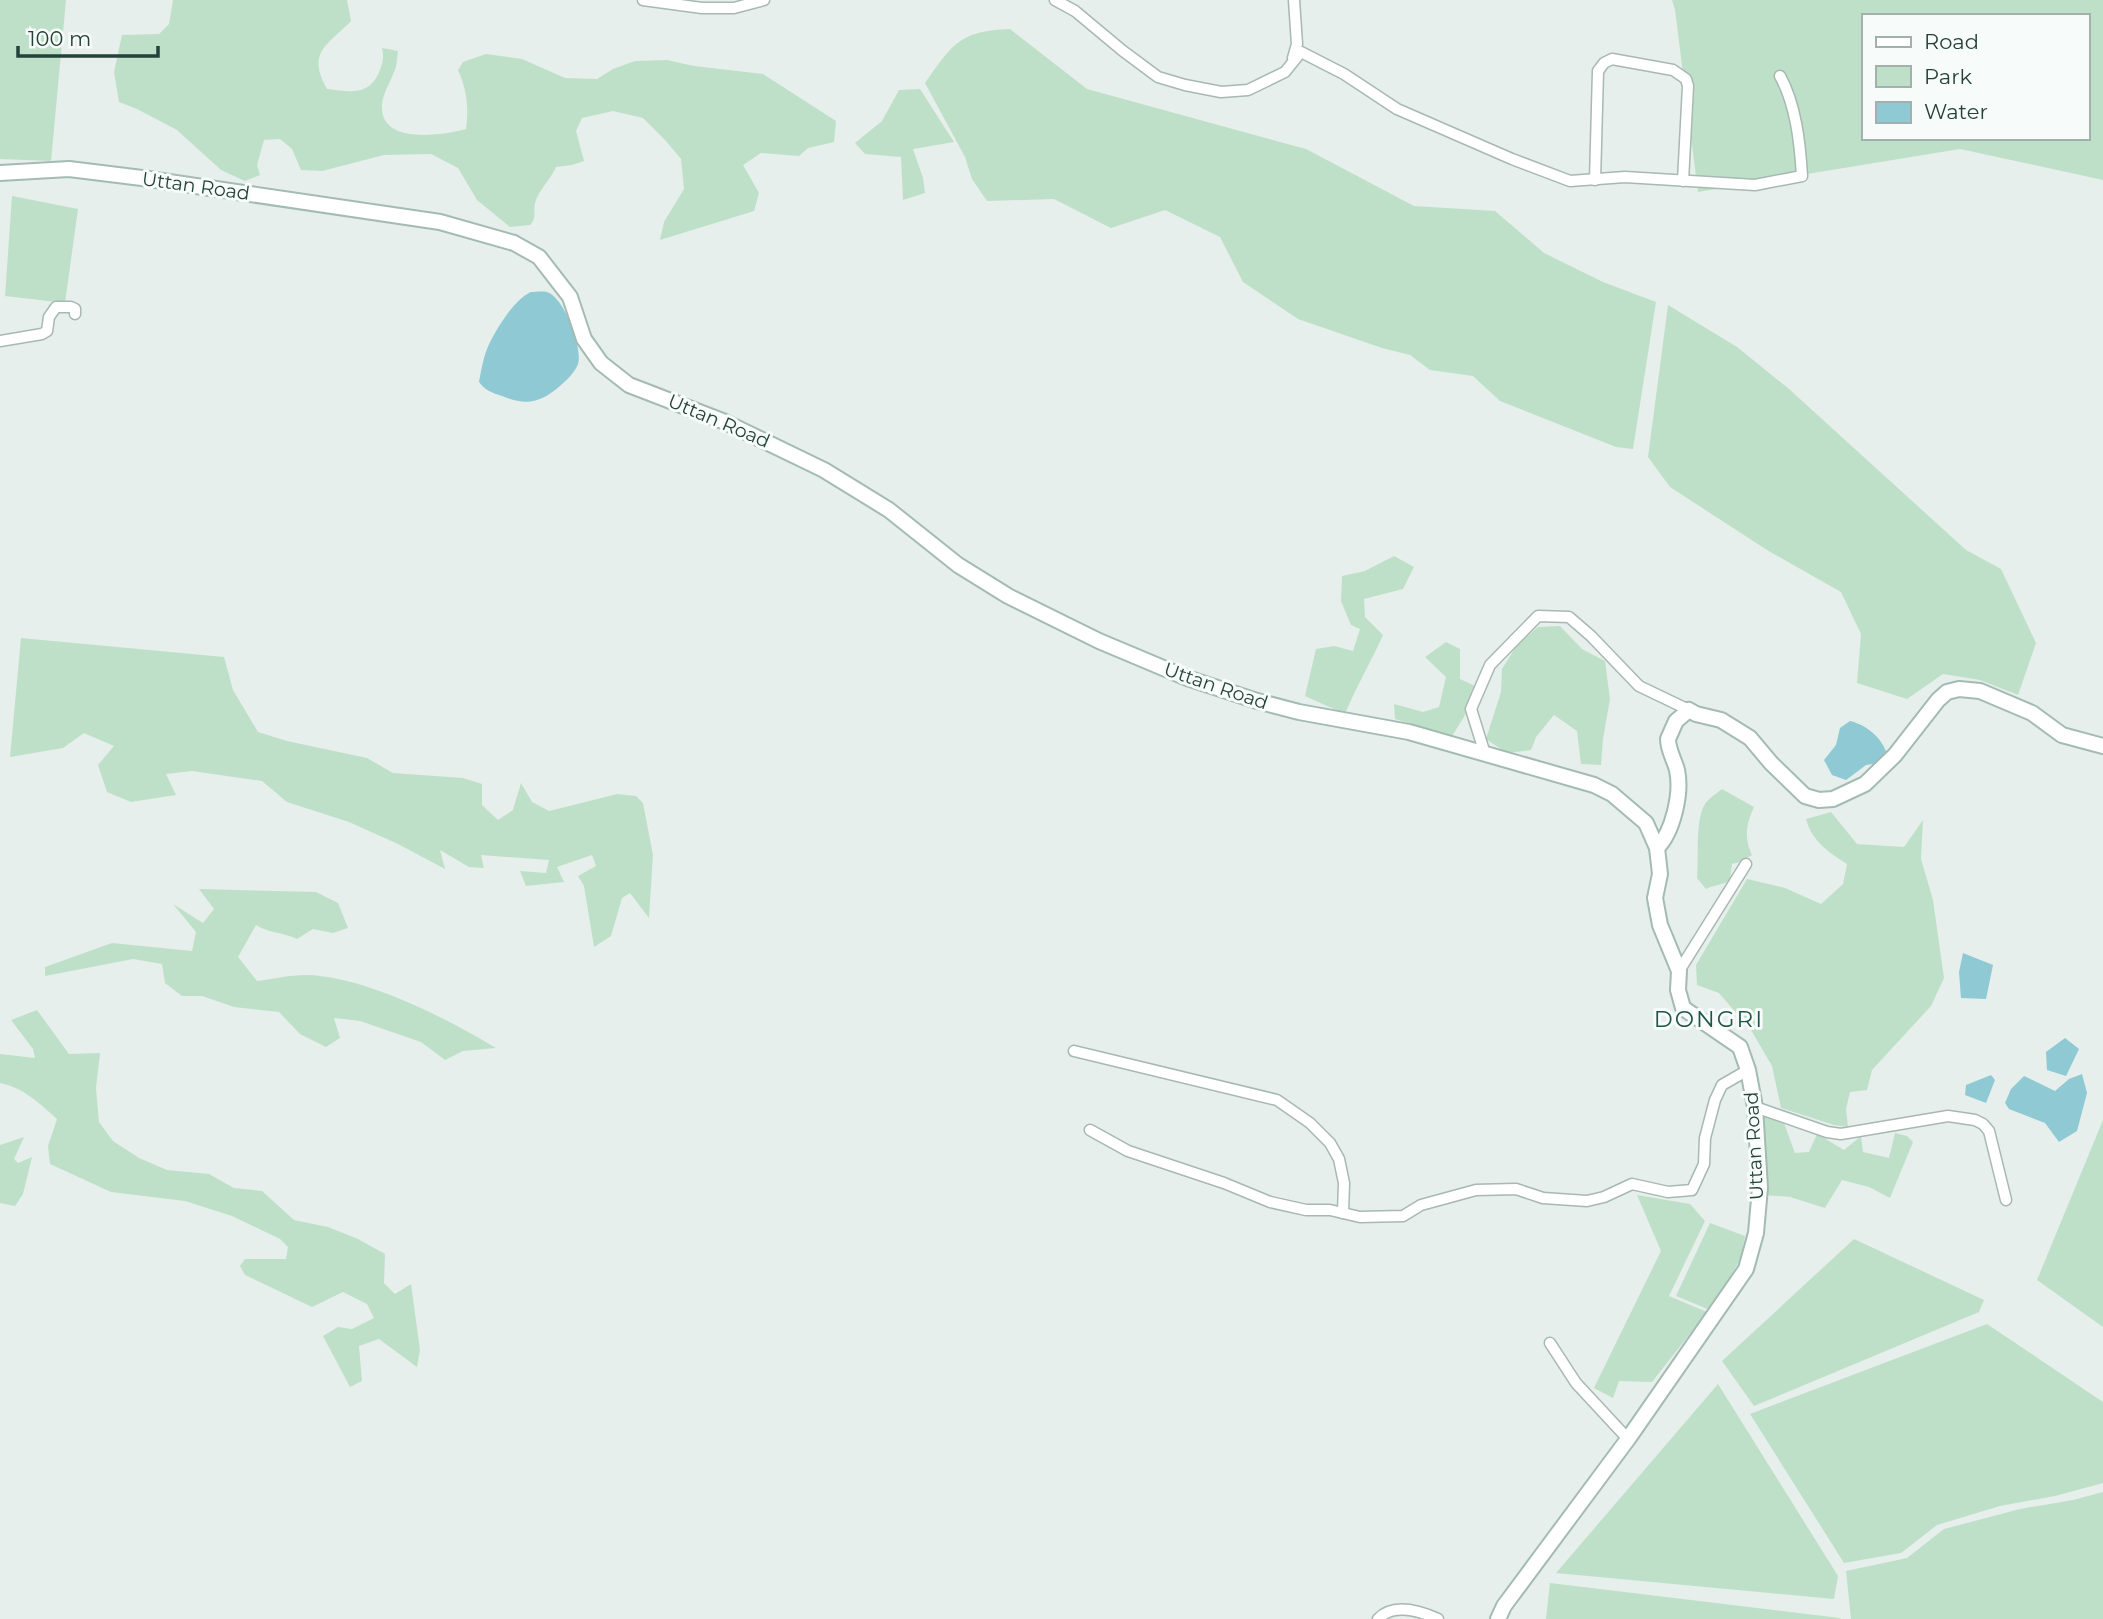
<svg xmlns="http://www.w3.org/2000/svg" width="2103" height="1619" viewBox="0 0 2103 1619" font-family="Montserrat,sans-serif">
  <rect width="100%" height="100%" fill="#e6efeb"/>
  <g fill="#bfe0c8" fill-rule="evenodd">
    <path d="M0 0H66L51 161 0 159Z"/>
    <path d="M173 0H347L351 21C328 45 306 52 327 89 351 92 370 96 380 70 383 61 384 57 382 48L398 51C397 58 397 66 394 72 390 83 381 97 382 108 382 145 445 135 466 129 469 108 467 90 458 70L463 62 486 54 522 59 565 78 597 79 613 69 635 61 667 60 694 66 763 74 836 121 834 142 808 148 799 156 761 153 743 165 759 193 754 211 660 240 664 222 684 189 681 159 666 141 643 118 613 111 582 118 576 131 584 161 572 165 556 167C551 179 538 191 535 203 533 212 537 218 530 225L510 227 477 200 458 168 431 154 384 155 322 171 301 170 292 149 280 139 264 140 257 165 260 175 245 181 221 170 177 130 137 109 119 102 114 72 122 35 159 34 169 24Z"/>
    <path d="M1672 0H2103V180L1960 149 1698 192 1675 10ZM1863 16H2087V138H1863Z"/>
    <path d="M1010 29 1087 89 1306 149 1414 206 1495 211 1544 253 1603 282 1656 302 1633 449 1616 447 1500 401 1473 376 1430 370 1410 355 1382 348 1298 319 1243 282 1220 237 1165 210 1111 228 1054 199 987 201 972 179 965 157 925 83C953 44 959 31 1010 29Z"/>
    <path d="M920 89 954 142 913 149 923 178 925 193 903 200 901 157 865 154 855 143 882 121 899 90Z"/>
    <path d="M12 196 78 209 65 303 5 296Z"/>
    <path d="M1668 305 1737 347 1789 389 1966 550 2001 569 2036 643 2018 695 1980 680 1943 674 1907 699 1857 683 1861 634 1841 592 1767 550 1670 487 1648 457Z"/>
    <path d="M1394 556 1414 567 1403 589 1364 599 1365 617 1383 635C1371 662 1356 687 1345 714L1305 696 1316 649 1334 646 1353 651 1360 629 1351 625 1341 601 1342 576 1365 571Z"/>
    <path d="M1560 626 1582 649 1605 661 1610 699 1603 739 1601 765 1581 764 1577 731 1554 715 1536 737 1531 750 1507 753 1486 739 1501 692 1502 669 1517 645 1538 627Z"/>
    <path d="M21 638 224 657 233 690 258 732 287 741 367 758 393 773 463 778 482 784V805L498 820 513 810 521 783 532 802 549 811 617 794 636 796 643 803 653 855 649 918 630 893 622 898 611 936 594 947 584 886 578 876 596 866 592 855 557 867 564 882 526 886 520 871 546 873 549 860 481 855 484 868 469 867 440 850 445 869 398 844 349 822 287 802 262 781 192 771 166 774 176 795 131 802 107 792 98 765 114 746 84 733 63 748 10 757Z"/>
    <path d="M1446 642 1460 649V679L1477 687 1464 717 1452 736 1395 719 1394 704 1423 712 1439 707 1446 677 1425 657Z"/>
    <path d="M1722 789 1754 807C1746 825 1744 837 1752 855L1740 862 1732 864 1730 880C1723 885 1714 885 1706 889L1697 878C1699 858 1695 819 1705 804 1709 798 1717 793 1722 789Z"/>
    <path d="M1831 812 1857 844 1904 847 1923 820 1921 859 1933 900 1944 978 1931 1006 1872 1070 1867 1090 1850 1092 1846 1109 1848 1127 1834 1125 1781 1108 1772 1066 1751 1030 1719 993 1697 985 1696 965 1747 879 1785 888 1821 904 1843 884 1847 864C1828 852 1812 841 1806 819Z"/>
    <path d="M199 889 316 892 338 903 348 928 333 933 313 929 297 939C283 932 271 934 256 925L238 957 257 981C273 979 290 975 306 975 364 976 446 1018 496 1048L463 1051 445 1060 421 1042 360 1021 334 1018 340 1038 326 1047 300 1034 279 1012 234 1007 202 996H182L165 983 162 964 133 959 45 976V967L112 943 192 951 196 932 173 904 203 923 214 909Z"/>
    <path d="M37 1010 69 1054 100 1053 96 1088 99 1122 113 1141 139 1158 167 1170 209 1174 234 1188 262 1191 294 1220 328 1227 358 1239 385 1254 384 1283 395 1294 411 1284 420 1350 417 1367 379 1339 359 1346 362 1381 350 1387 323 1336 338 1327 352 1329 374 1318 367 1304 343 1292 312 1307 245 1275 240 1266 245 1259H286L288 1247 280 1239 232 1216 185 1201 111 1192 50 1164 48 1146 57 1119C39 1103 24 1088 0 1083V1054L35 1058 33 1049 11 1020Z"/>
    <path d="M1758 1111 1784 1123 1795 1153 1809 1152 1817 1134 1844 1150 1861 1136 1863 1152 1889 1158 1895 1133 1907 1136 1913 1142 1890 1198 1869 1187 1842 1180 1825 1208 1790 1197 1764 1195Z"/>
    <path d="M2103 1120V1327L2037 1280Z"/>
    <path d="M24 1137 14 1159 18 1163 32 1157 23 1194 15 1206 0 1203V1145Z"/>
    <path d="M1637 1195 1690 1204 1705 1221 1669 1296 1707 1312 1652 1382 1619 1381 1613 1398 1594 1388 1661 1251Z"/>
    <path d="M1710 1223 1745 1236 1740 1260 1710 1310 1676 1296Z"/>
    <path d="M1854 1239 1984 1300 1979 1312 1754 1406 1722 1361Z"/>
    <path d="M1987 1324 2103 1402V1483L2055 1496 2000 1506 1937 1525 1901 1553 1844 1563 1750 1414Z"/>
    <path d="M1718 1384 1838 1576 1834 1599 1556 1573Z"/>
    <path d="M2103 1492V1619H1851L1846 1571 1907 1558 1944 1529 2020 1509 2073 1500Z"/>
    <path d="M1550 1583 1840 1618 1841 1619H1546Z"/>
  </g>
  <g fill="#8ec9d4">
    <path d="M531 292C535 292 543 291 547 292 564 297 583 348 578 364 575 372 567 380 561 385 541 403 526 406 502 396 492 393 485 390 479 382 481 372 483 359 487 349 494 332 514 299 531 292Z"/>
    <path d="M1850 721C1867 725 1882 738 1887 754L1879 763 1866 765 1846 780 1832 775 1824 760 1836 745 1840 728Z"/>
    <path d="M1963 953 1993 965 1986 999 1961 998 1959 972Z"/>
    <path d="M2065 1038 2079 1049 2066 1076 2047 1070 2046 1052Z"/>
    <path d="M2082 1074 2087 1093 2077 1131 2059 1142 2045 1123 2009 1109 2005 1103 2011 1089 2024 1076 2055 1091 2069 1079Z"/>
    <path d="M1991 1075 1995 1080 1986 1103 1965 1095 1966 1085Z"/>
  </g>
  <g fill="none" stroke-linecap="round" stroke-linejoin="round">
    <g stroke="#a8b8b2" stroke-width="13">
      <g id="street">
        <path d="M643 0 702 8H734L764 0"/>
        <path d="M1055 0 1075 11 1123 51 1158 77 1185 85 1221 92 1248 90 1285 72 1301 52 1344 74 1397 109 1512 159 1570 181 1625 177 1755 185 1802 176C1800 143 1796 105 1780 76"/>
        <path d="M1293 58 1297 44 1294 0"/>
        <path d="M1595 180 1598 71 1604 63 1612 59 1673 70 1686 79 1688 86 1683 181"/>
        <path d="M0 341 42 334 47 331 49 317 56 307H71L75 309V314"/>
        <path d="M1485 754 1471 709 1490 665 1538 616 1569 617 1591 636 1639 686 1689 710"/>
        <path d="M1679 971 1746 864"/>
        <path d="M1074 1051 1277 1100 1310 1123 1330 1143 1339 1159 1344 1183 1343 1213"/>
        <path d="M1755 1107 1827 1132 1841 1134 1948 1116 1975 1120 1983 1124 1989 1131 2006 1200"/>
        <path d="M1090 1130 1128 1151 1224 1183 1270 1202 1306 1210H1330L1360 1217 1403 1216 1421 1205 1476 1190 1516 1189 1543 1198 1587 1201 1604 1197 1632 1184 1668 1192 1692 1190 1704 1164 1705 1138 1715 1100 1722 1085 1748 1070"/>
        <path d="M1550 1343 1576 1383 1628 1439"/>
        <path d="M1378 1619C1393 1603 1420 1611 1438 1619"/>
      </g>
    </g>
    <g stroke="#a4bbb3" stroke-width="18">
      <g id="secondary">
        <path d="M0 173 69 169 142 178 440 222 514 243 539 257 570 297 584 339 601 363 629 385 725 422 824 470 889 510 958 565 1008 596 1099 641 1187 678 1257 701 1299 712 1409 732 1594 785 1612 794 1646 823 1657 848 1660 874 1655 898 1660 925 1679 971 1678 990 1683 1008 1740 1047 1748 1070 1755 1107 1760 1188 1756 1233 1746 1269 1628 1439 1504 1606 1498 1619"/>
        <path d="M1657 848C1673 832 1682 793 1677 770 1674 759 1668 750 1668 739L1676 721 1689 710 1696 714 1721 720 1750 738 1771 763 1805 796 1819 800 1833 799 1865 784 1895 755 1938 700 1947 692 1959 689 1980 691 2032 713 2062 735 2103 746"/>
      </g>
    </g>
    <use href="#street" stroke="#fff" stroke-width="10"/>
    <use href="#secondary" stroke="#fff" stroke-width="14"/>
  </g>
  <g text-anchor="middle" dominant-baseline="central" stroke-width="6" stroke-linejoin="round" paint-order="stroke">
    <g font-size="19" fill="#24423a" stroke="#f7fbf9">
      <text transform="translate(196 186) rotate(8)">Uttan Road</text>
      <text transform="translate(719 421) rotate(23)">Uttan Road</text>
      <text transform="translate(1216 686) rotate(19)">Uttan Road</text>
      <text transform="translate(1754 1146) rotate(-93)">Uttan Road</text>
    </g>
    <g font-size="23" letter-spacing="2" fill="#1f5548" stroke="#f7fbf9">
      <text x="1709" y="1019">DONGRI</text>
    </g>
  </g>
  <rect x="1862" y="14" width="228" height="126" fill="#f7fbf9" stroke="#a3b1ad" stroke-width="2"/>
  <rect x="1876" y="37" width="35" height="10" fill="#ffffff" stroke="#a3b1ad" stroke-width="2"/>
  <text x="1924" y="49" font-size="21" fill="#24423a">Road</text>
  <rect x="1876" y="66" width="35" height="21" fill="#bfe0c8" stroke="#a3b1ad" stroke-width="2"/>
  <text x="1924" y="84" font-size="21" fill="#24423a">Park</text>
  <rect x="1876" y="102" width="35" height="21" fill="#8ec9d4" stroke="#a3b1ad" stroke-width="2"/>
  <text x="1924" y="119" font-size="21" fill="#24423a">Water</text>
  <path d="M18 46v10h140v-10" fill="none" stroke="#24423a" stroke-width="3.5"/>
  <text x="28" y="46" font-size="21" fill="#24423a" stroke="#f7fbf9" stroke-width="5" paint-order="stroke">100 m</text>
</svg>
